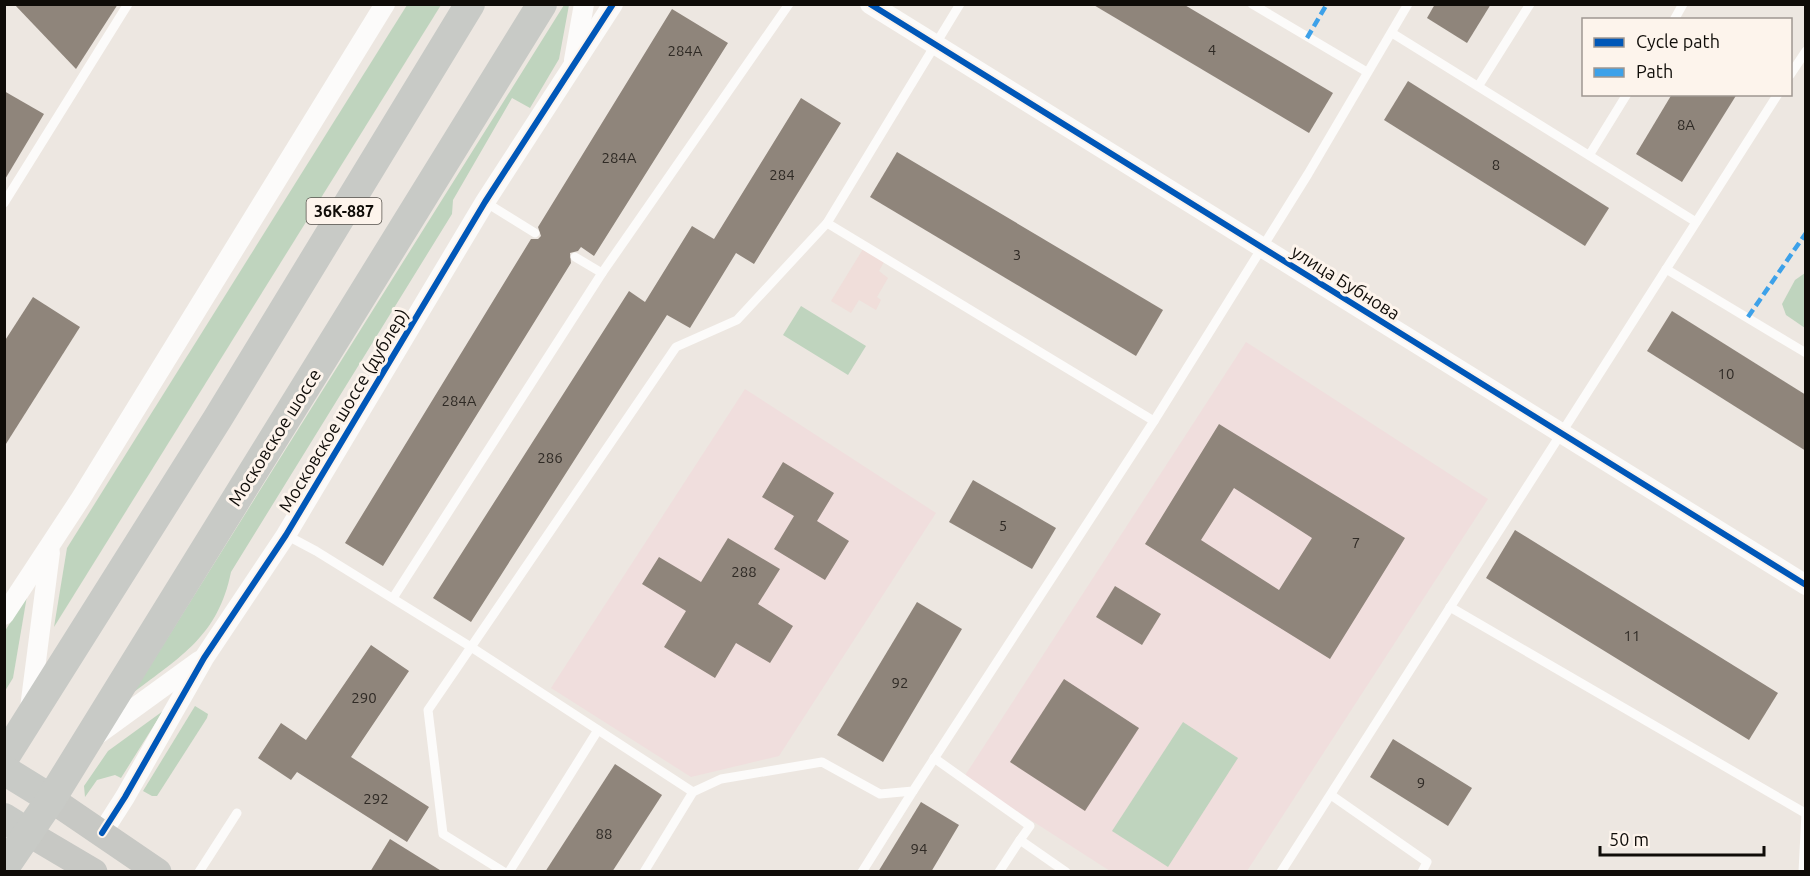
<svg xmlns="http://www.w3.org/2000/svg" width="1810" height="876" viewBox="0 0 1810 876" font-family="Ubuntu,sans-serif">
  <rect width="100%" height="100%" fill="#ede7e1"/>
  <path fill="#f0deda" d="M863 249 884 262 879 271 888 278 877 297 881 300 876 310 859 300 851 313 831 301Z"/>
  <g fill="#f0dedd">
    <path d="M1246 342 1488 499 1247 871H1110L964 777Z"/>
    <path d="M745 389 936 513 779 756 691 777 551 688Z"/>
  </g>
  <g fill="#bfd4be">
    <path d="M407 5H441L54 627 67 548Z"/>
    <path d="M564 5H569L559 59 530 108 512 98 453 200 452 214 231 572C218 636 181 656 133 693Z"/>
    <path d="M1805 273H1806L1805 328 1786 315 1782 304 1795 280Z"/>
    <path d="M801 306 866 346 848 375 783 335Z"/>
    <path d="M27 596 13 678 5 691V631Z"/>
    <path d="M195 706 208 714 207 718 157 796H152L143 791Z"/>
    <path d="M163 711 121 778 115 775 97 780 85 797 84 786 108 751Z"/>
    <path d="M1183 722 1238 758 1168 867 1112 831Z"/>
  </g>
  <g fill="#8f857b" fill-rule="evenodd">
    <path d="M14 4H118L76 69Z"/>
    <path d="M1092 4H1183L1333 93 1309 133Z"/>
    <path d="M1435 4H1491L1467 43 1427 18Z"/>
    <path d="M672 9 728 43 594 256 581 247 578 251 570 253 571 263 383 566 345 543 531 239H538L541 236 538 227Z"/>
    <path d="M1408 81 1609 208 1585 246 1384 120Z"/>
    <path d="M4 91 44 114 4 181Z"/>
    <path d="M1672 94H1737L1682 182 1636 154Z"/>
    <path d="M801 98 841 123 754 264 736 253 690 328 667 315 471 622 433 598 629 291 645 302 692 226 714 239Z"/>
    <path d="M897 152 1163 310 1136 356 870 197Z"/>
    <path d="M33 297 80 327 4 447V342Z"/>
    <path d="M1672 311 1806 395V451L1647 351Z"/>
    <path d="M1219 424 1405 538 1330 659 1145 544ZM1234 488 1312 538 1279 590 1201 540Z"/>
    <path d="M783 462 834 493 817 521 849 541 825 580 774 549 794 516 762 497Z"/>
    <path d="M973 480 1056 528 1032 569 949 522Z"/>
    <path d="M1515 530 1778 693 1749 740 1486 578Z"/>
    <path d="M728 538 780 569 758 604 793 626 770 663 736 643 715 678 664 647 686 611 642 584 659 557 701 582Z"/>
    <path d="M1115 586 1161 614 1142 645 1096 617Z"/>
    <path d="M917 602 962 629 883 762 837 735Z"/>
    <path d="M371 645 409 671 351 757 429 807 407 842 297 772 291 780 258 758 281 723 306 740Z"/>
    <path d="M1064 679 1139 728 1085 811 1010 762Z"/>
    <path d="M1393 739 1472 788 1448 826 1370 777Z"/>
    <path d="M615 764 662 795 612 872H545Z"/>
    <path d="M921 802 959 825 931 872H878Z"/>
    <path d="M390 839 443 872H370Z"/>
  </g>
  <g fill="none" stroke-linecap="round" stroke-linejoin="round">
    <g stroke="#fcfbfa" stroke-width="9">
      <path d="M1252 4 1367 72"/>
      <path d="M1674 20 1683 4"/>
      <path d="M1392 33 1696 222"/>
      <path d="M1790 75 1806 51"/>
      <path d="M1479 85 1530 4"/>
      <path d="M1590 154 1627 94"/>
      <path d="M485 202 535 233"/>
      <path d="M4 203 128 4"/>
      <path d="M827 223 1154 421"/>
      <path d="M575 257 602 273"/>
      <path d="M1666 269 1806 353"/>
      <path d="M286 535 316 551 471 647 693 792 721 779 822 762 880 794 913 791 1154 421 1308 174 1408 4"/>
      <path d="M393 598 602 273 789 4"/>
      <path d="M1450 607 1805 813"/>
      <path d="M934 758 1030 826 1020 840 1066 872"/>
      <path d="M1331 795 1427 862 1422 872"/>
      <path d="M199 872 237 813"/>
      <path d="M504 872 443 834 428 710 676 347 737 320 827 223 960 4"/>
      <path d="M509 872 598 730"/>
      <path d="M644 872 693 792"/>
      <path d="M862 872 913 791"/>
      <path d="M999 872 1020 840"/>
      <path d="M1281 872 1778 94"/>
      <path d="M1803 872 1806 813"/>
    </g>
    <g stroke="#fcfbfa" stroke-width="20">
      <path d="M870 4 1806 585"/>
      <path d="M574 60 584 4"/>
      <path d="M4 615 81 498 385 4"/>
      <path d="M30 708 50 552"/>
      <path d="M97 735 199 661"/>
      <path d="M102 833 125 797 204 658 286 535 485 202 613 4"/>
    </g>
    <g stroke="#c7c8c4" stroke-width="27">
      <path d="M51 799 158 872"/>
      <path d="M28 833 94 872"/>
    </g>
    <g stroke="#c8cac6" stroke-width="30">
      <path d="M4 758 218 418 470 4"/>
      <path d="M4 770 51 799"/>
      <path d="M4 818 28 833"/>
      <path d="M4 868 51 799 542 4"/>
    </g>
    <g stroke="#3da1e9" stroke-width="4.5" stroke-dasharray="9 4.5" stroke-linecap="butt">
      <path d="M1307 38 1327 4"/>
      <path d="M1748 317 1806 233"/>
    </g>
    <g stroke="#fdf4ec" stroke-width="10">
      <g id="cycleway">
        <path d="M870 4 1806 585"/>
        <path d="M102 833 125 797 204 658 286 535 485 202 613 4"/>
      </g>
    </g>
    <use href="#cycleway" stroke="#0057b8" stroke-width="6"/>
  </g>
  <g text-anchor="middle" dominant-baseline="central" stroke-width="6" stroke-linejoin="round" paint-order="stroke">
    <g font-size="15" fill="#2f2a25">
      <text x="1212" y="49">4</text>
      <text x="685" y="50">284А</text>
      <text x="1686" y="124">8А</text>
      <text x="619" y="157">284А</text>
      <text x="1496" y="164">8</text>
      <text x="782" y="174">284</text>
      <text x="1017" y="254">3</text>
      <text x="1726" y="373">10</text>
      <text x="459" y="400">284А</text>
      <text x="550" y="457">286</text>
      <text x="1003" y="525">5</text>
      <text x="1356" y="542">7</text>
      <text x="744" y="571">288</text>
      <text x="1632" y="635">11</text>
      <text x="900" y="682">92</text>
      <text x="364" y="697">290</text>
      <text x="1421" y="782">9</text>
      <text x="376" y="798">292</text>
      <text x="604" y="833">88</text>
      <text x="919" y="848">94</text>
    </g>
    <rect fill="#fdf4ec" stroke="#56524c" stroke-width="1.5" x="306.5" y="198" width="75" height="26" rx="4.5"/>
    <g font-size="16" font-weight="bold" fill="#0f0c08">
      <text x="344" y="211">36К-887</text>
    </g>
    <g font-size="18" fill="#0f0c08" stroke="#fdf4ec">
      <text transform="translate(1346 282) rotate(32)">улица Бубнова</text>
      <text transform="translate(343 410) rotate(-59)">Московское шоссе (дублер)</text>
      <text transform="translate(274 437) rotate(-58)">Московское шоссе</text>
    </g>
  </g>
  <rect width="1810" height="876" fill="none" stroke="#0f0c08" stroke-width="12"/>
  <rect x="1582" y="18" width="210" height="78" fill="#fdf4ec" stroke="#9e9791" stroke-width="1.5"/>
  <rect x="1594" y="38" width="30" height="9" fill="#0057b8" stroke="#9e9791" stroke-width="1.5"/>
  <text x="1636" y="48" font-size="18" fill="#0f0c08">Cycle path</text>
  <rect x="1594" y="68" width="30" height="9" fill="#3da1e9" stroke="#9e9791" stroke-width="1.5"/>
  <text x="1636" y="78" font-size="18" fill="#0f0c08">Path</text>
  <path d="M1600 846v9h164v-9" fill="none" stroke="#0f0c08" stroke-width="3"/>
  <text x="1609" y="846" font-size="18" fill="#0f0c08" stroke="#fdf4ec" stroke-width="4.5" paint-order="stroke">50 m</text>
</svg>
